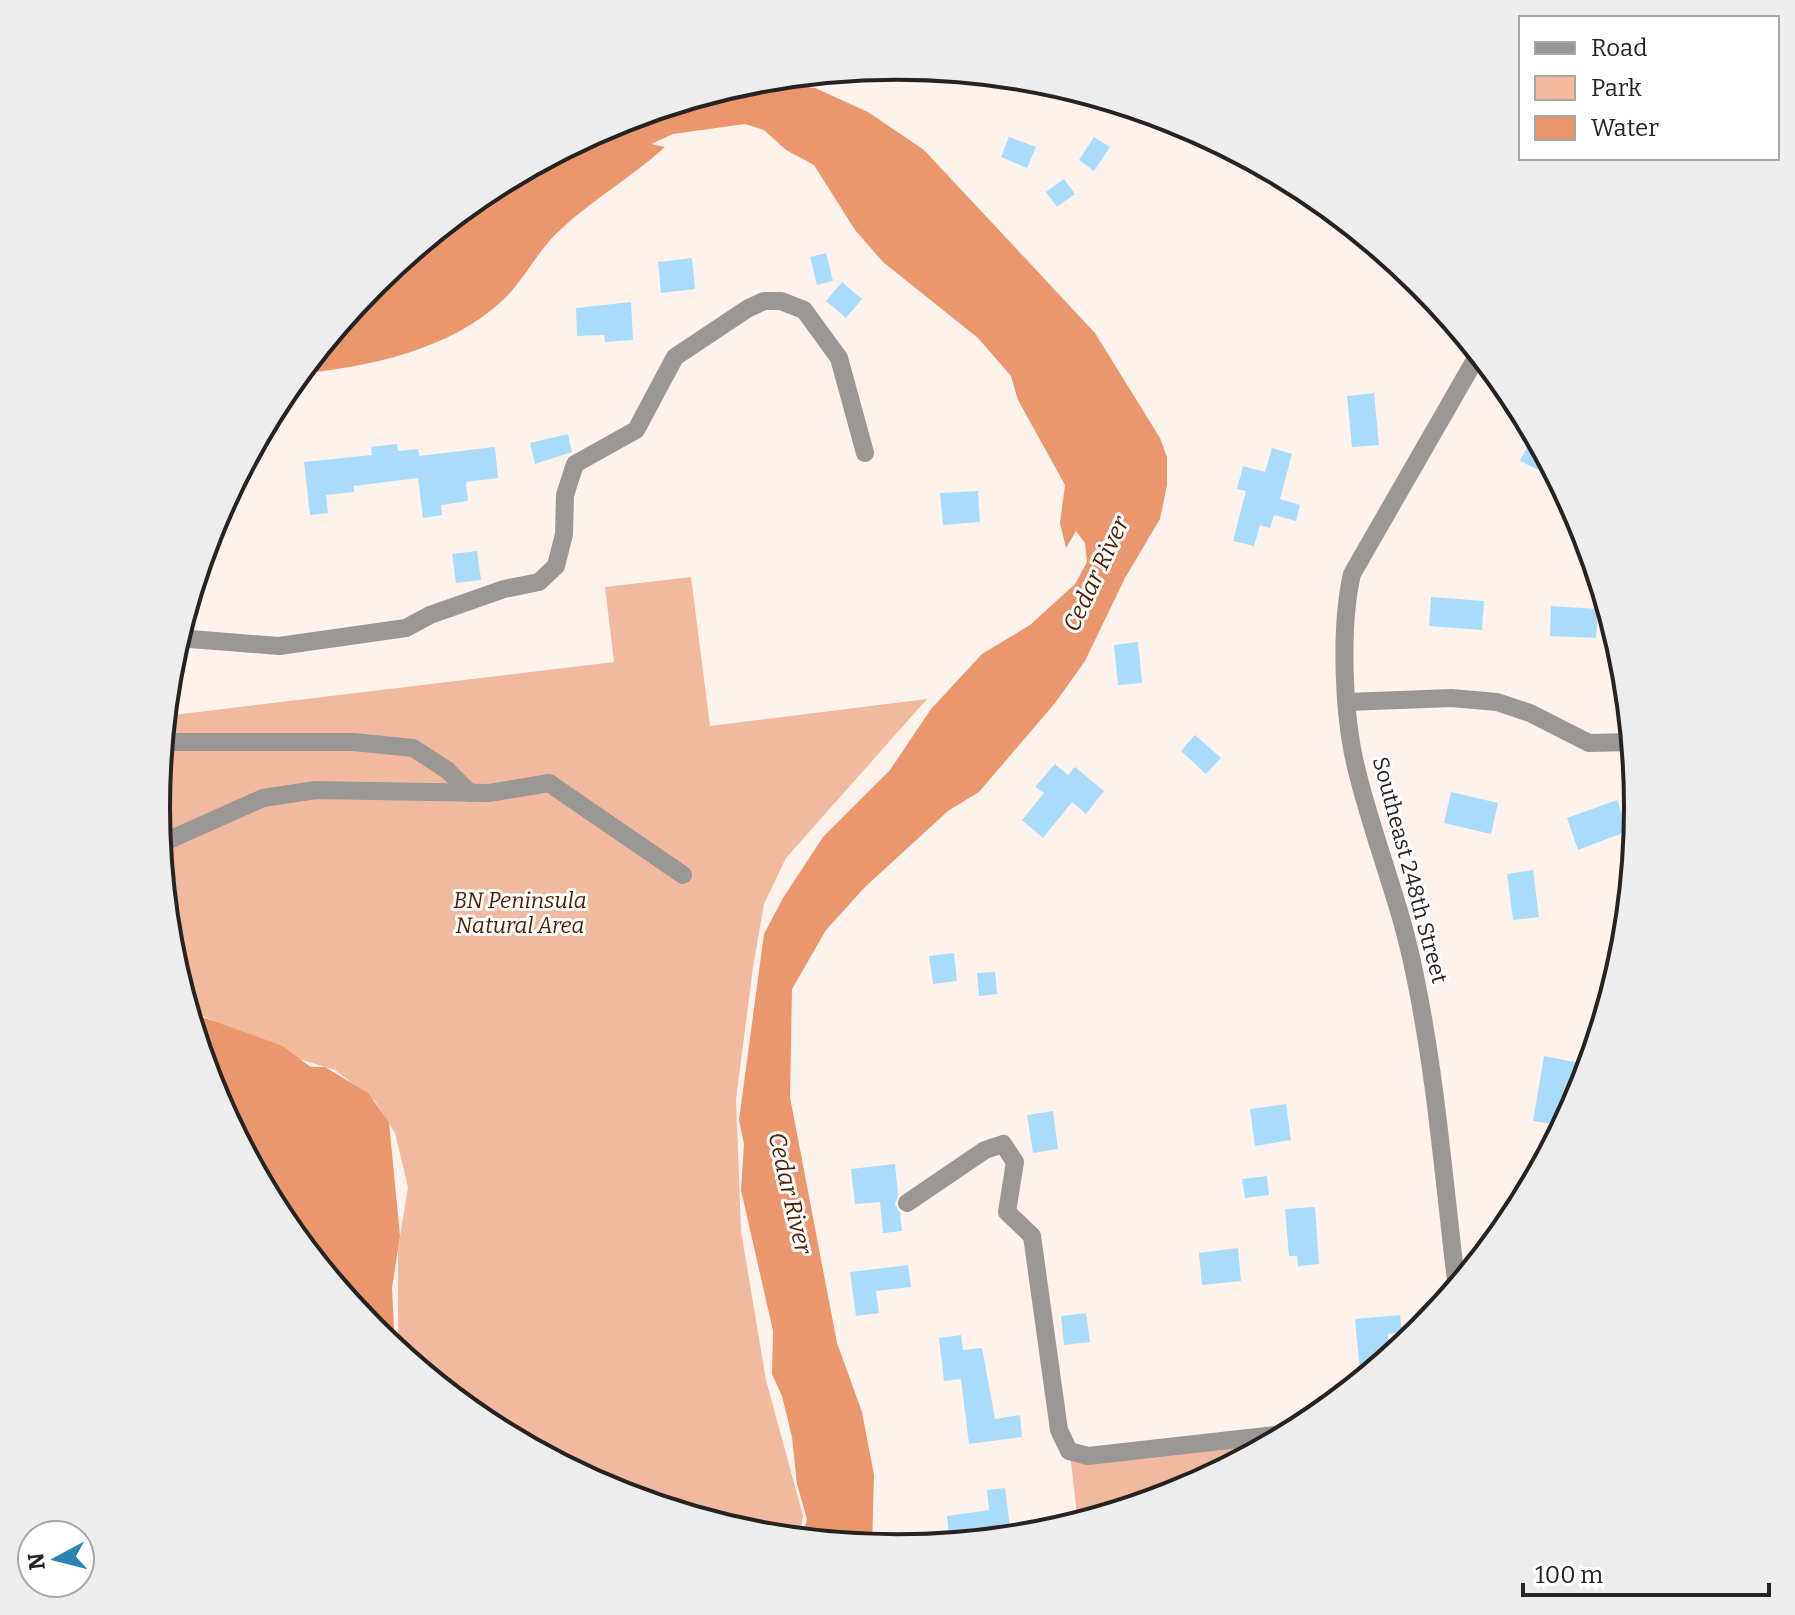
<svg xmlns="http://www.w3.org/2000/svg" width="1795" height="1615" viewBox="0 0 1795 1615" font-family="Bitter,serif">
  <rect width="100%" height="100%" fill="#fef2ed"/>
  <g fill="#f1ba9f">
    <path d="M691 577 710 726 927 699 786 858 764 904 753 967 736 1100 741 1231 766 1380 803 1516 799 1539 752 1535 613 1492 485 1424 398 1352V1249L408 1187 395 1133 375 1101 335 1070 263 1048 187 1007 170 952 156 807 165 716 614 662 605 587Z"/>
    <path d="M1246 1432 1248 1457 1181 1493 1078 1524 1070 1453Z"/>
  </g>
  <g fill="#eb976d">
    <path d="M757 80 815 88 868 112 924 150 1095 333 1160 438 1167 457V485L1160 519 1125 578 1085 661 1055 703 979 792 948 811 865 887 826 930 792 989 790 1097 837 1343 862 1412 874 1475 872 1547 802 1540 807 1519 797 1484 792 1437 782 1396 772 1374 773 1331 741 1190 744 1144 739 1120 764 934 783 898 823 837 890 770 931 709 982 654 1030 625 1075 584 1087 562 1085 543 1076 531 1066 548 1060 523 1065 485 1018 400 1011 376 978 338 883 262 855 230 814 165 786 150 764 130 745 124 673 134 651 144 665 147C632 177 593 199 560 230 537 251 525 279 503 300 450 350 368 367 299 374L374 283 486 191 614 122Z"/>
    <path d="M193 1029 251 1066 325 1067 368 1093 389 1122 400 1236 392 1288 394 1329 391 1346 373 1331 281 1219 212 1091Z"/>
  </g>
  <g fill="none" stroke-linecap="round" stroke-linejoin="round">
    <path stroke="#eb976d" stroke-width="30" d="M194 1030 275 1059 315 1089"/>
  </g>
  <g fill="#a9dcfc">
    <path d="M1009 137 1036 147 1027 168 1001 157Z"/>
    <path d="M1094 137 1110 147 1094 171 1079 160Z"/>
    <path d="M1064 179 1075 194 1057 207 1046 192Z"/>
    <path d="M826 253 833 281 817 285 810 257Z"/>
    <path d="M692 258 695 289 661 293 658 262Z"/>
    <path d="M842 282 862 299 846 318 826 301Z"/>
    <path d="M631 302 633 340 605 342 604 335 577 336 576 308Z"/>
    <path d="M1374 393 1379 445 1352 447 1347 396Z"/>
    <path d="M1534 433 1549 460 1543 472 1520 461Z"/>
    <path d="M568 434 572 452 535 464 530 443Z"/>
    <path d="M397 444 398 451 418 449 419 456 495 447 498 478 466 482 468 501 441 505 442 515 423 518 418 478 354 486V492L326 495 328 513 310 515 304 462 372 455 371 447Z"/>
    <path d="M1272 448 1292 454 1280 499 1300 505 1296 521 1274 515 1270 528 1260 525 1254 546 1233 541 1246 491 1237 489 1243 466 1265 472Z"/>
    <path d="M978 491 980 522 943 525 940 493Z"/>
    <path d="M477 551 481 580 456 583 452 554Z"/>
    <path d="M1431 597 1484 601 1482 630 1429 626Z"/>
    <path d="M1551 606 1598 609 1596 638 1550 636Z"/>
    <path d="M1138 642 1142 683 1118 685 1114 645Z"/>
    <path d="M1195 735 1221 758 1206 774 1181 751Z"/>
    <path d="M1055 764 1068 775 1075 767 1104 791 1086 814 1072 802 1043 838 1022 820 1044 793 1035 787Z"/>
    <path d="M1451 792 1498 803 1491 834 1444 823Z"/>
    <path d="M1617 800 1628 831 1578 850 1567 818Z"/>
    <path d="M1533 870 1539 917 1513 920 1507 874Z"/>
    <path d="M954 953 957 981 933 984 929 956Z"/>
    <path d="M995 972 997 994 979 996 977 973Z"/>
    <path d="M1544 1056 1580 1063 1572 1112 1564 1126 1533 1121Z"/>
    <path d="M1286 1104 1291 1140 1255 1146 1250 1109Z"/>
    <path d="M1053 1111 1058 1149 1033 1153 1027 1115Z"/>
    <path d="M895 1164 898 1195 895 1205 900 1213 902 1231 883 1233 880 1202 855 1204 851 1169Z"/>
    <path d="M1267 1176 1269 1195 1245 1198 1242 1179Z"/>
    <path d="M1315 1207 1319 1264 1298 1266 1297 1256H1289L1285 1209Z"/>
    <path d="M1238 1248 1241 1281 1202 1285 1199 1253Z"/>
    <path d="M908 1265 911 1287 876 1291 879 1313 856 1316 850 1272Z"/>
    <path d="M1086 1313 1090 1342 1064 1345 1061 1316Z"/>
    <path d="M1400 1315 1402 1332 1388 1334 1390 1358 1377 1369 1360 1371 1355 1319Z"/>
    <path d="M961 1335 963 1350 982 1348 995 1419 1020 1415 1022 1437 969 1444 961 1379 944 1381 939 1338Z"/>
    <path d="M1005 1488 1010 1527 949 1536 947 1516 989 1510 987 1490Z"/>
  </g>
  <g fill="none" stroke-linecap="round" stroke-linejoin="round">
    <g stroke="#9b9794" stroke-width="18">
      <path d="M178 638 279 646 406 628 430 615 504 589 539 582 556 566 564 534 565 495 575 464 636 430 675 357 747 309 764 301H781L804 310 839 358 865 453"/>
      <path d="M1348 702 1451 698 1497 702 1530 713 1589 743 1632 742"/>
      <path d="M162 742H354L413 748 447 770 470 793"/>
      <path d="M160 844 263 798 316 790 489 793 549 783 683 875"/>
      <path d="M907 1203 985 1150 1003 1144 1015 1162 1007 1212 1032 1236 1059 1430 1069 1451 1088 1456 1292 1433"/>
      <path d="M1457 1289C1444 1183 1436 1075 1414 971 1400 901 1372 835 1356 767 1343 714 1340 626 1352 574L1479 353"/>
    </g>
  </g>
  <g text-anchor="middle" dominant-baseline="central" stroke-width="6" stroke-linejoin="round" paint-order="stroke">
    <g font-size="22" fill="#272321" stroke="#fff">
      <text transform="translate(1410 870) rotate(75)">Southeast 248th Street</text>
    </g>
    <g font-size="22" font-style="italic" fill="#511d00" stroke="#fff">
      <text x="520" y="900">BN Peninsula<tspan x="520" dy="25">Natural Area</tspan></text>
    </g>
    <g font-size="24" font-style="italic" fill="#511d00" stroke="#fff">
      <text transform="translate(1096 574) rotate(-65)">Cedar River</text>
      <text transform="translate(790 1193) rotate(77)">Cedar River</text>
    </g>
  </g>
  <path d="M0 0H1795V1615H0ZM170 807a727 727 0 1 1 1454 0a727 727 0 1 1-1454 0Z" fill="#eeeded" fill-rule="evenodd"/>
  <path fill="none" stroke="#272321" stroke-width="4" d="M170 807a727 727 0 1 1 1454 0a727 727 0 1 1-1454 0Z"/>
  <rect x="1519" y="16" width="260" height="144" fill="#ffffff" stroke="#a9a7a6" stroke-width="2"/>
  <rect x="1535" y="42" width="40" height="12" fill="#9b9794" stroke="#a9a7a6" stroke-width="2"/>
  <text x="1591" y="56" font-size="24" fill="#272321">Road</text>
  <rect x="1535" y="76" width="40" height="24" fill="#f1ba9f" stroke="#a9a7a6" stroke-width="2"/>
  <text x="1591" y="96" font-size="24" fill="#272321">Park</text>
  <rect x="1535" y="116" width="40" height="24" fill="#eb976d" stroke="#a9a7a6" stroke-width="2"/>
  <text x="1591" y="136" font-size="24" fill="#272321">Water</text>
  <g transform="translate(56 1559) rotate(263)"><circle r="38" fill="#ffffff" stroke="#a9a7a6" stroke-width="2"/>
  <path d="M0-6L14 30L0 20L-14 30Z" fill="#2c84b3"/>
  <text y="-12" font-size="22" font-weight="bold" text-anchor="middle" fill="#272321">N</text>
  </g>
  <path d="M1523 1583v12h246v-12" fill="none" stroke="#272321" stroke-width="4"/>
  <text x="1535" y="1583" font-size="24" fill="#272321" stroke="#ffffff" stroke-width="6" paint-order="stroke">100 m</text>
</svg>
